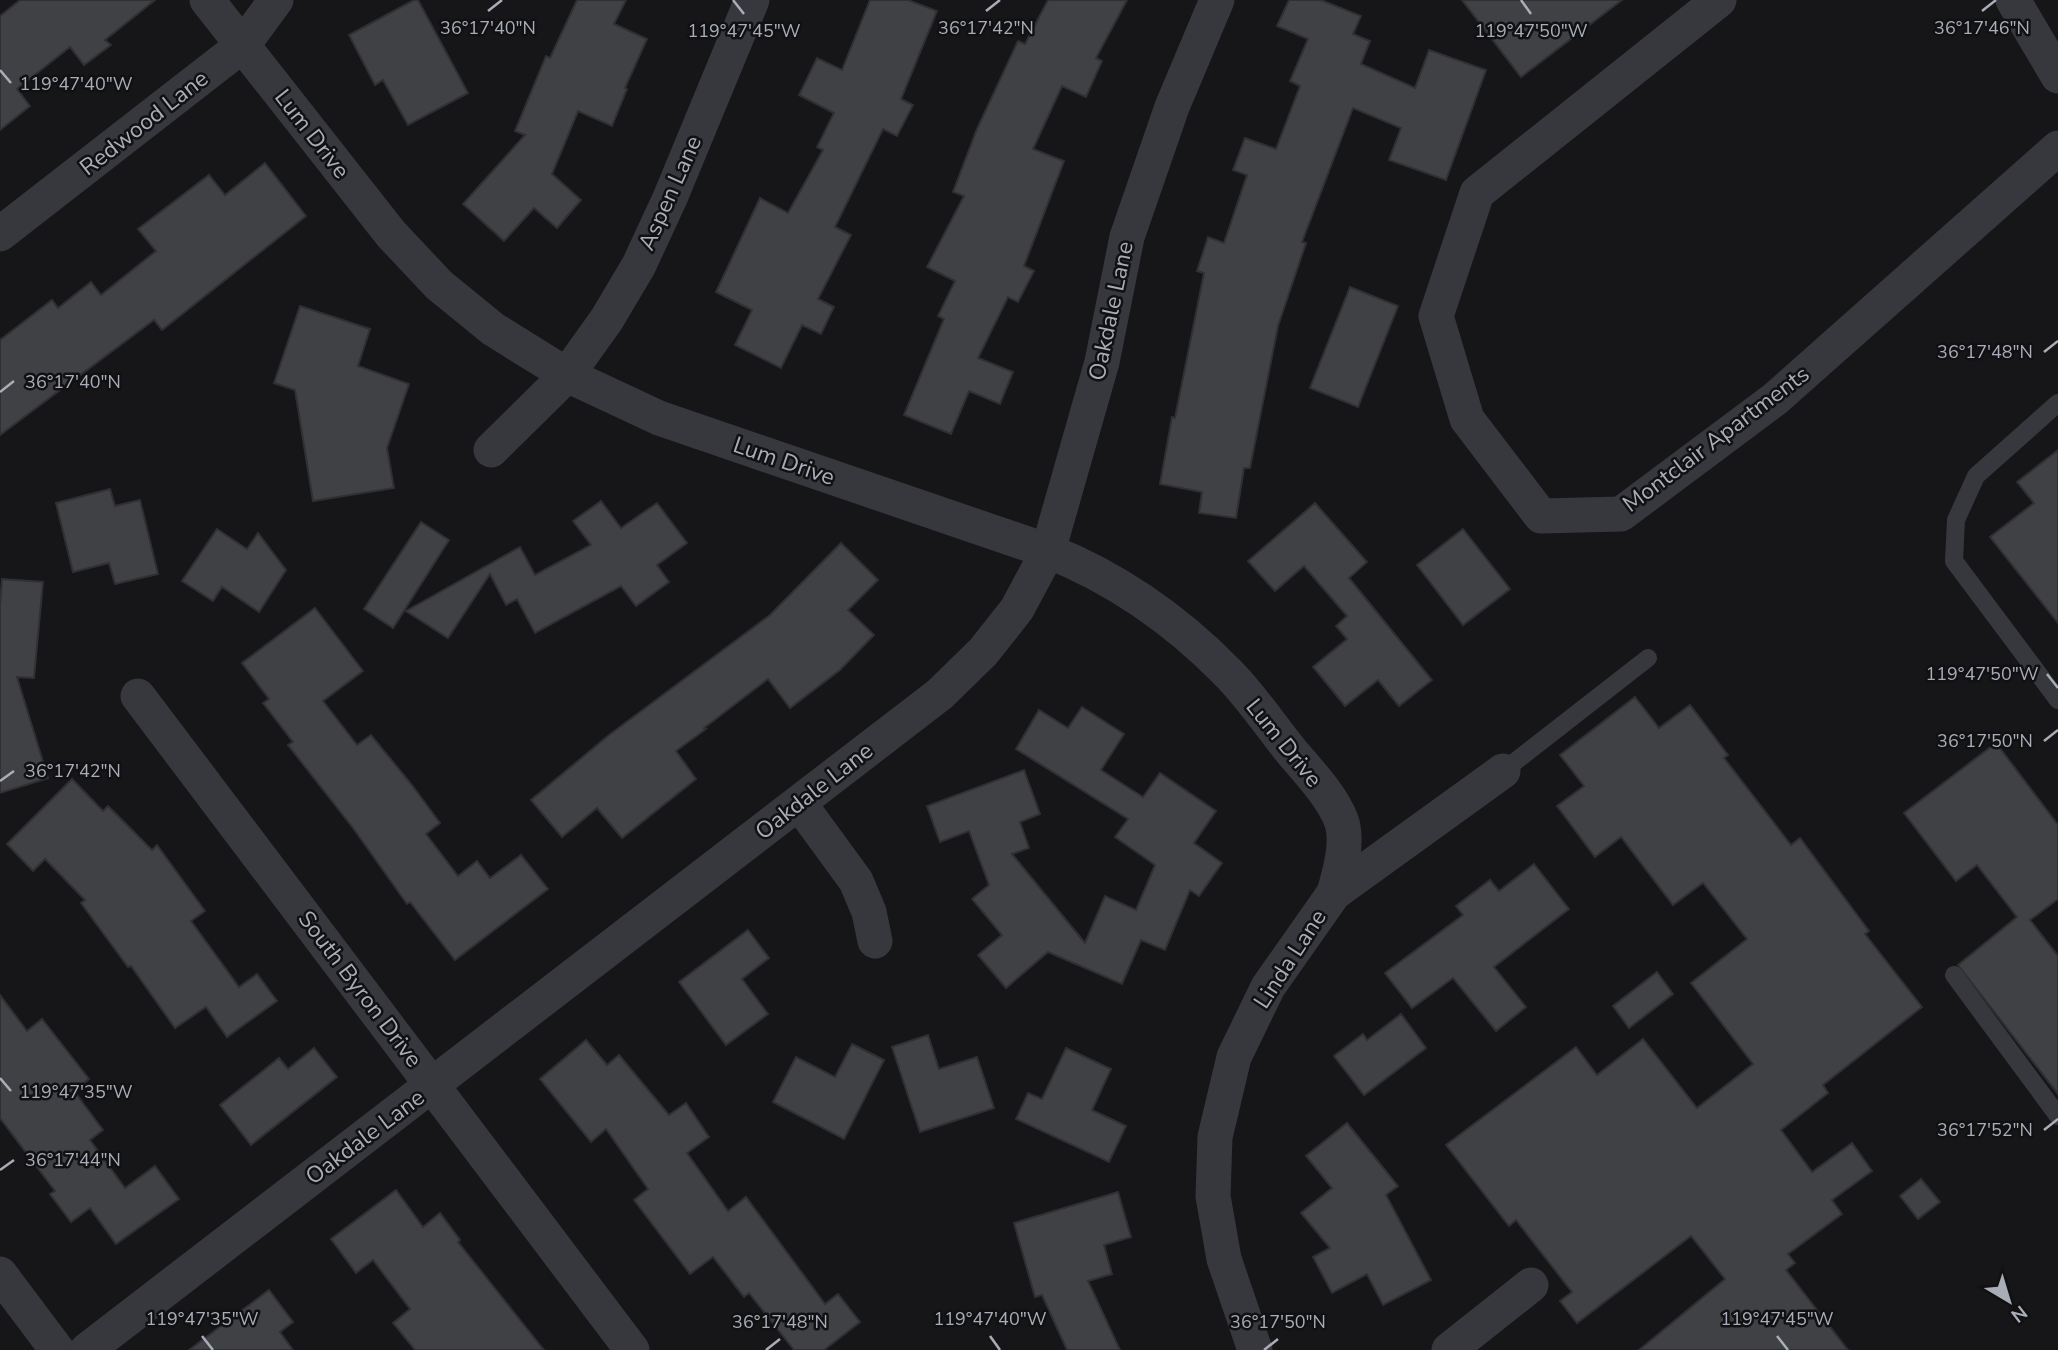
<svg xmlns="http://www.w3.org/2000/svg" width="2058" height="1350" viewBox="0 0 2058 1350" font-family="'Nunito Sans',sans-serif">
  <rect width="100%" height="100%" fill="#161618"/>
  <g fill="#404145" stroke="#303034" stroke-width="2">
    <path d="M20 0H155L105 40 111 45 84 65 70 47 17 89 30 106 0 130V16Z"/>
    <path d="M414 0H418L468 93 408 125 383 80 375 85 349 35Z"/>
    <path d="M577 0H626L614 24 647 39 625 88 627 89 612 126 578 111 552 174 581 200 557 228 534 208 504 241 463 204 525 135 515 131 546 56 550 58Z"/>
    <path d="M870 0H908L937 11 901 99 913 105 897 136 883 129 835 227 851 235 818 299 834 307 821 334 802 325 781 368 735 345 752 310 716 292 760 198 788 213 823 150 817 147 834 113 799 95 817 58 842 70Z"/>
    <path d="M1048 0H1127L1096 58 1102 61 1086 97 1062 86 1033 149 1064 161 1024 266 1034 271 1018 302 1008 297 978 358 1013 372 1000 404 969 391 951 434 904 415 944 319 938 316 955 281 927 267 964 196 953 192 977 129 1018 41 1025 44Z"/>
    <path d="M1289 0H1321L1361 16 1353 34 1370 41 1361 64 1415 88 1429 50 1486 70 1446 180 1389 160 1401 128 1353 108 1302 242 1306 243 1278 326 1250 468H1244L1236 518 1199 513 1202 492 1160 484 1172 417 1175 418 1204 273 1197 271 1208 237 1224 243 1247 175 1233 170 1245 138 1276 149 1300 86 1290 81 1308 39 1277 26Z"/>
    <path d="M1462 0H1622L1521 77Z"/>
    <path d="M265 163 306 216 162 330 154 320 0 435V340L52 300 58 308 91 282 101 295 156 251 138 229 209 175 225 195Z"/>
    <path d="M1350 287 1398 306 1358 407 1310 388Z"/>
    <path d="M300 306 370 329 358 366 409 384 387 448 394 488 313 501 295 390 274 383Z"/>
    <path d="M2058 450V623L1990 537 2034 503 2017 482Z"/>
    <path d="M110 489 115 506 140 500 158 574 115 584 109 563 73 572 56 503Z"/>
    <path d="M601 501 621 528 657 503 687 543 657 565 669 582 636 606 621 586 535 633 517 599 506 605 490 574 448 638 406 611 520 547 535 575 591 545 573 521Z"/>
    <path d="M1315 503 1367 562 1349 578 1432 680 1399 706 1378 680 1345 706 1313 667 1347 639 1336 626 1347 616 1304 566 1275 591 1248 561Z"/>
    <path d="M421 522 449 540 393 628 364 609Z"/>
    <path d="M217 529 247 549 258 533 286 570 259 612 222 587 213 601 182 581Z"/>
    <path d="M1463 529 1510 589 1463 625 1417 565Z"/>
    <path d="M841 543 878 580 848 610 874 635 840 670 790 708 768 679 704 728 706 729 676 751 696 779 622 838 597 808 562 837 531 800 609 735 770 615Z"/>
    <path d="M2 579 43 582 34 678 17 677 48 778 0 793V605Z"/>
    <path d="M315 608 363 671 323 701 357 745 371 735 412 785 440 823 426 834 458 876 477 861 490 878 521 855 548 889 455 960 410 902 407 904 353 828 288 745 293 742 263 703 269 699 242 663Z"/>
    <path d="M1635 697 1659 728 1690 705 1728 755 1724 758 1791 845 1800 838 1869 931 1865 934 1922 1007 1823 1085 1828 1093 1781 1130 1812 1172 1852 1143 1872 1171 1832 1200 1842 1214 1788 1254 1795 1263 1786 1270 1848 1350H1639L1725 1279 1691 1236 1577 1323 1560 1301 1572 1292 1516 1220 1509 1226 1446 1145 1576 1047 1597 1075 1643 1039 1697 1108 1753 1064 1691 983 1747 939 1703 883 1673 905 1621 837 1595 857 1557 806 1584 786 1560 755Z"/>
    <path d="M1082 707 1124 734 1101 770 1143 797 1160 773 1216 811 1194 843 1222 863 1199 896 1190 890 1165 950 1141 940 1122 984 1048 952 1006 988 978 955 1002 935 972 899 989 885 969 831 940 842 927 806 1024 770 1040 814 1020 822 1029 848 1012 854 1085 943 1105 896 1136 910 1155 865 1115 837 1128 819 1016 749 1039 710 1068 728Z"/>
    <path d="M1996 743 2058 825V899L2030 920 2058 956V1094L1958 965 2017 917 1977 865 1956 881 1904 813Z"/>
    <path d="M72 779 103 811 108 806 152 850 157 845 205 911 191 921 239 987 257 974 277 1001 227 1037 206 1007 175 1028 131 966 128 967 81 903 85 900 45 859 33 871 7 844Z"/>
    <path d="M1534 864 1569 909 1494 967 1526 1007 1496 1031 1453 978 1412 1008 1385 973 1463 915 1456 906 1490 880 1499 891Z"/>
    <path d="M748 930 769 958 742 979 768 1014 726 1045 679 982Z"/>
    <path d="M1657 972 1673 994 1629 1028 1613 1006Z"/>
    <path d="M0 995 27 1031 42 1019 89 1079 74 1091 103 1130 90 1140 125 1188 155 1166 179 1199 116 1244 90 1208 71 1222 50 1194 55 1191 0 1118Z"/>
    <path d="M1401 1014 1426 1048 1364 1095 1334 1056 1363 1034 1367 1040Z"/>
    <path d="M928 1035 939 1069 977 1057 994 1108 920 1132 892 1047Z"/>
    <path d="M586 1040 607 1065 619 1055 669 1115 686 1103 709 1137 687 1153 728 1211 746 1197 825 1304 838 1294 860 1322 824 1350H794L749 1293 744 1297 713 1257 690 1274 634 1200 648 1189 606 1129 591 1142 540 1079Z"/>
    <path d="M852 1044 884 1060 844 1139 773 1102 796 1057 835 1077Z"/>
    <path d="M314 1048 337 1077 251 1145 220 1105 279 1058 288 1069Z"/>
    <path d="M1066 1048 1111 1069 1092 1110 1126 1126 1109 1162 1016 1119 1028 1093 1042 1099Z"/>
    <path d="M1347 1123 1398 1186 1386 1195 1431 1280 1383 1305 1367 1274 1332 1293 1313 1257 1330 1248 1301 1213 1332 1188 1306 1156Z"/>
    <path d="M1921 1179 1940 1202 1918 1219 1900 1196Z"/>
    <path d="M396 1190 423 1227 440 1213 460 1240 458 1242 544 1350H415L393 1323 410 1309 373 1260 356 1273 331 1239Z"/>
    <path d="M1118 1192 1131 1237 1104 1245 1112 1274 1088 1281 1120 1350H1067L1042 1295 1035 1297 1014 1223Z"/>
    <path d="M269 1290 293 1322 280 1332 293 1350H189Z"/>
  </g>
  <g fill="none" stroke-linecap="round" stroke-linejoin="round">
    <g stroke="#37383d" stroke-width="18">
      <path d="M2058 403 1976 476 1956 520 1954 561 2058 700"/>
      <path d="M1503 771 1648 658"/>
      <path d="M1954 975 2058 1116"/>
    </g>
    <g stroke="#37383d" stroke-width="35">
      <path d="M207 0 391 234 439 285 493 329 567 375 659 418 1048 551C1116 578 1176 620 1227 672 1251 696 1270 725 1291 751 1307 770 1332 796 1341 820 1349 841 1340 872 1334 893"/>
      <path d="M1719 0 1477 193 1436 316 1467 419 1541 516 1621 514 1775 399 2058 148"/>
      <path d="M2013 0 2058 76"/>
      <path d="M0 234 243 45 276 0"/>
      <path d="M491 450 567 375 607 319 639 265 670 198 752 0"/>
      <path d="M138 696 632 1350"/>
      <path d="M799 803 856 881 869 912 875 941"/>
      <path d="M0 1274 57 1350"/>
      <path d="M87 1350 940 694 983 652 1017 609 1048 551 1102 362 1127 237 1172 107 1217 0"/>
      <path d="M1255 1350 1224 1259 1213 1196 1215 1137 1234 1057 1268 987 1334 893 1503 771"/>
      <path d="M1449 1350 1531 1285"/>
    </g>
  </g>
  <path fill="none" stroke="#a8adb8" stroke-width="2.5" d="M733 0 744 14M1521 0 1531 14M488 11 502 0M986 11 1000 0M1982 11 1996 0M0 70 11 83M2044 352 2058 341M0 392 14 381M2047 674 2058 688M2044 741 2058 730M0 781 14 771M0 1078 11 1091M2044 1130 2058 1119M0 1170 14 1160M202 1336 213 1350M990 1336 1000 1350M1777 1336 1788 1350M766 1350 780 1339M1264 1350 1278 1339"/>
  <g text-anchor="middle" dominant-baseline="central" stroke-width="5" stroke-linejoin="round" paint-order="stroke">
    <g font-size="23" fill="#a8adb8" stroke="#111113">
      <text transform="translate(144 123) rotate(-38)">Redwood Lane</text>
      <text transform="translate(312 134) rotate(52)">Lum Drive</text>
      <text transform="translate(670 193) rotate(-66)">Aspen Lane</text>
      <text transform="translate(1111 311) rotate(-78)">Oakdale Lane</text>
      <text transform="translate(1716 439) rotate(-37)">Montclair Apartments</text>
      <text transform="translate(784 461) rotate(19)">Lum Drive</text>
      <text transform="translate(1284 743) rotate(51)">Lum Drive</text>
      <text transform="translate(814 791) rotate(-38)">Oakdale Lane</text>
      <text transform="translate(1290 959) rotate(-57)">Linda Lane</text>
      <text transform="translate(360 989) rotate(53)">South Byron Drive</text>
      <text transform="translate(365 1137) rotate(-37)">Oakdale Lane</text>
    </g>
  </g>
  <g font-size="18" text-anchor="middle" fill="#a8adb8" stroke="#111113" stroke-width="5" stroke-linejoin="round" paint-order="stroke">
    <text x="488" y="34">36°17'40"N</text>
    <text x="986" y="34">36°17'42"N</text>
    <text x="1982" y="34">36°17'46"N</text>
    <text x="744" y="37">119°47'45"W</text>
    <text x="1531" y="37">119°47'50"W</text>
    <text x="76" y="90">119°47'40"W</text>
    <text x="1985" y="358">36°17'48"N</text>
    <text x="73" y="388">36°17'40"N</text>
    <text x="1982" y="680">119°47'50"W</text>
    <text x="1985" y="747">36°17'50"N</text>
    <text x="73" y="777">36°17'42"N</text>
    <text x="76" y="1098">119°47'35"W</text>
    <text x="1985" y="1136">36°17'52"N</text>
    <text x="73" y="1166">36°17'44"N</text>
    <text x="202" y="1325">119°47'35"W</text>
    <text x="990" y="1325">119°47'40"W</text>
    <text x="1777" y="1325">119°47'45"W</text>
    <text x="780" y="1328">36°17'48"N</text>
    <text x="1278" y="1328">36°17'50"N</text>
  </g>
  <g transform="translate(2009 1301) rotate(142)" stroke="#111113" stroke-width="5" paint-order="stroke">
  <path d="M0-5L12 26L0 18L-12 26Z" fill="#a8adb8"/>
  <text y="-10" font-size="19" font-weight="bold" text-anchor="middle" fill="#a8adb8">N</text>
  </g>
</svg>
